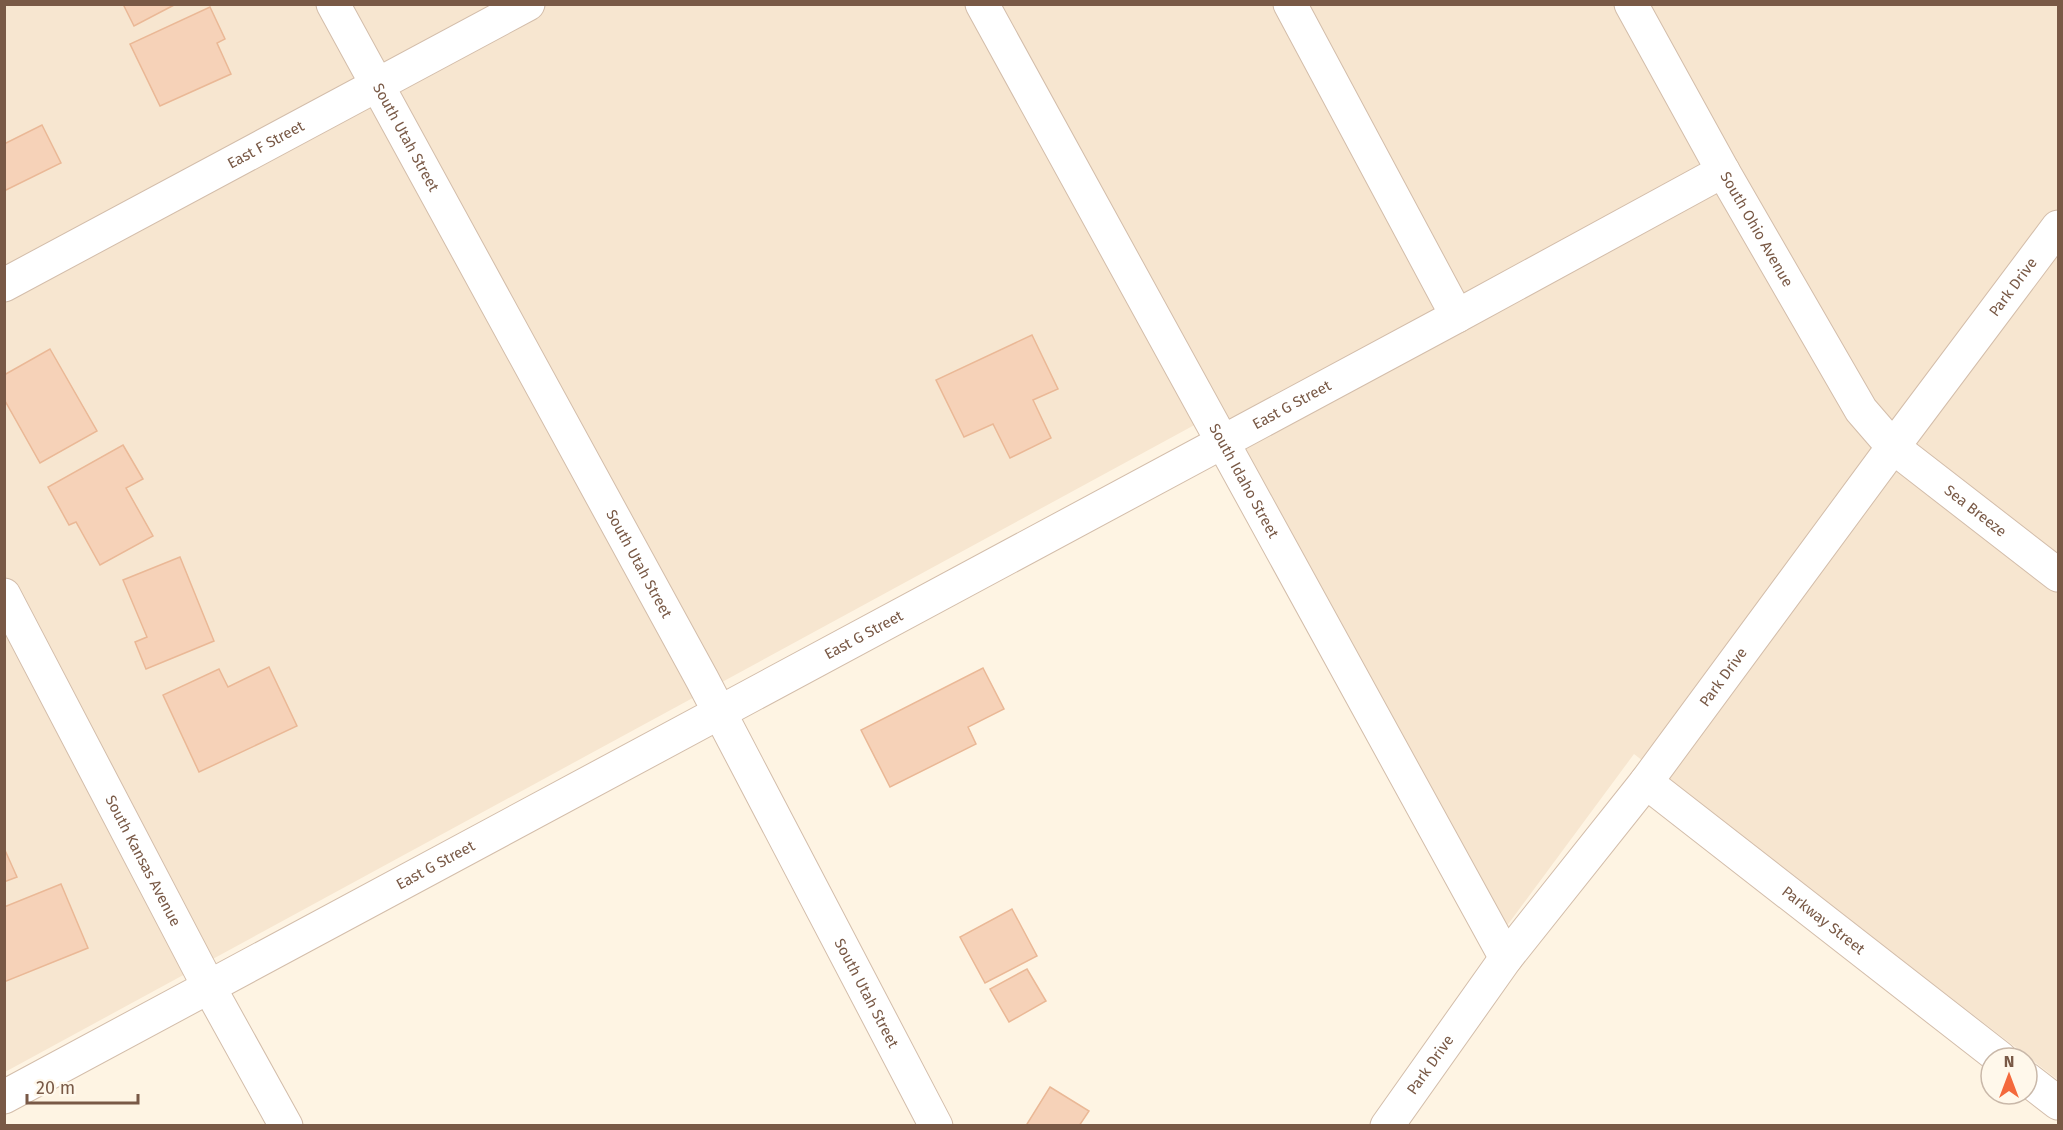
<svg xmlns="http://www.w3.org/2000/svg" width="2063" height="1130" viewBox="0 0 2063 1130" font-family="'Fira Sans',sans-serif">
  <rect width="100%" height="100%" fill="#fef4e3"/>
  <path fill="#f7e6d0" d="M5 5H2058V1080L1634 754 1506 927 1222 410 5 1072Z"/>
  <g fill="#f6d2b8" stroke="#eab896" stroke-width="1.5">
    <path d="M123 4H176L134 26Z"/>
    <path d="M210 7 225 39 217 43 231 74 160 106 130 44Z"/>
    <path d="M42 125 61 163 4 191V144Z"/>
    <path d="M1032 335 1058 389 1033 400 1051 438 1010 458 993 424 964 437 936 380Z"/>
    <path d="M50 349 97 431 40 463 4 399V375Z"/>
    <path d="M123 445 143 479 126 488 153 536 100 565 76 522 69 525 48 487Z"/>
    <path d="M180 557 214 641 146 669 135 642 147 637 123 580Z"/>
    <path d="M269 667 297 726 199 772 163 695 219 669 228 687Z"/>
    <path d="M983 668 1004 709 968 727 976 744 890 787 861 730Z"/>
    <path d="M4 848 17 877 4 882Z"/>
    <path d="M61 884 88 948 4 982V907Z"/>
    <path d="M1012 909 1037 956 985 983 960 937Z"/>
    <path d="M1027 969 1046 1001 1009 1022 990 989Z"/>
    <path d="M1050 1087 1089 1111 1079 1126H1030L1027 1124Z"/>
  </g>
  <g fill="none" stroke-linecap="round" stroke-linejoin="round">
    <g stroke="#d3bdaa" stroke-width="35">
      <g id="minor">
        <path id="s1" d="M333 4 702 679 936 1126"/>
        <path id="s2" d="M982 4 1506 958"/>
        <path d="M1290 4 1457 316"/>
        <path id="s3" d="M1631 4 1723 171 1861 410 1893 447 2058 575"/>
        <path id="s4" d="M4 285 528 4"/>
        <path id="s5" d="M4 595 209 987 286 1126"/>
        <path id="s6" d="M1646 782 2000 1058"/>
        <path d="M2027 1079 2058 1103"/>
        <path id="s7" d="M4 1097 1457 316 1723 171"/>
        <path id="s8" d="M1387 1126 1506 958 1646 782 1893 447 2058 227"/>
      </g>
    </g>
    <use href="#minor" stroke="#fff" stroke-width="33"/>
  </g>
  <g text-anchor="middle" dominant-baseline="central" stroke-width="5" stroke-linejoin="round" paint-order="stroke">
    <g font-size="15" fill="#795946" stroke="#fff8eb">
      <text stroke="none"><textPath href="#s1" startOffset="152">South Utah Street</textPath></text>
      <text stroke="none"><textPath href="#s4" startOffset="297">East F Street</textPath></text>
      <text stroke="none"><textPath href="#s3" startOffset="258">South Ohio Avenue</textPath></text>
      <text stroke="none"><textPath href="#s8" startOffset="1047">Park Drive</textPath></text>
      <text stroke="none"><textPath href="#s7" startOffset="1462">East G Street</textPath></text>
      <text stroke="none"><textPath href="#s2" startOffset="544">South Idaho Street</textPath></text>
      <text stroke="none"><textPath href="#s3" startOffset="620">Sea Breeze</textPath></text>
      <text stroke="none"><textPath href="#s1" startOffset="638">South Utah Street</textPath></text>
      <text stroke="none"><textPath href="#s7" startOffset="976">East G Street</textPath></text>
      <text stroke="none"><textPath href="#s8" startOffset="561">Park Drive</textPath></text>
      <text stroke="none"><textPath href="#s5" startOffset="300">South Kansas Avenue</textPath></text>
      <text stroke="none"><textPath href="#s7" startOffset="490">East G Street</textPath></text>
      <text stroke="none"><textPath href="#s6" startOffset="225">Parkway Street</textPath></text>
      <text stroke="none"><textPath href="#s1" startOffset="1124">South Utah Street</textPath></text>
      <text stroke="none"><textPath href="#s8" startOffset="75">Park Drive</textPath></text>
    </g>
  </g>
  <rect width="2063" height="1130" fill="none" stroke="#795946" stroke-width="12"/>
  <g transform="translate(2009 1076)"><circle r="28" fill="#fff8eb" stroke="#c9b8a9" stroke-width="1.5"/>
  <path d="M0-4.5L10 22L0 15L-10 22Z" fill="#f4693c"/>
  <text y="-9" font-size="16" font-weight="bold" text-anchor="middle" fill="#795946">N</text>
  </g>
  <path d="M27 1094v9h111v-9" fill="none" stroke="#795946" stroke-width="3"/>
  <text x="36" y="1094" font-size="18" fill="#795946" stroke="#fff8eb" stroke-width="4.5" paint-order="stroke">20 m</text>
</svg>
